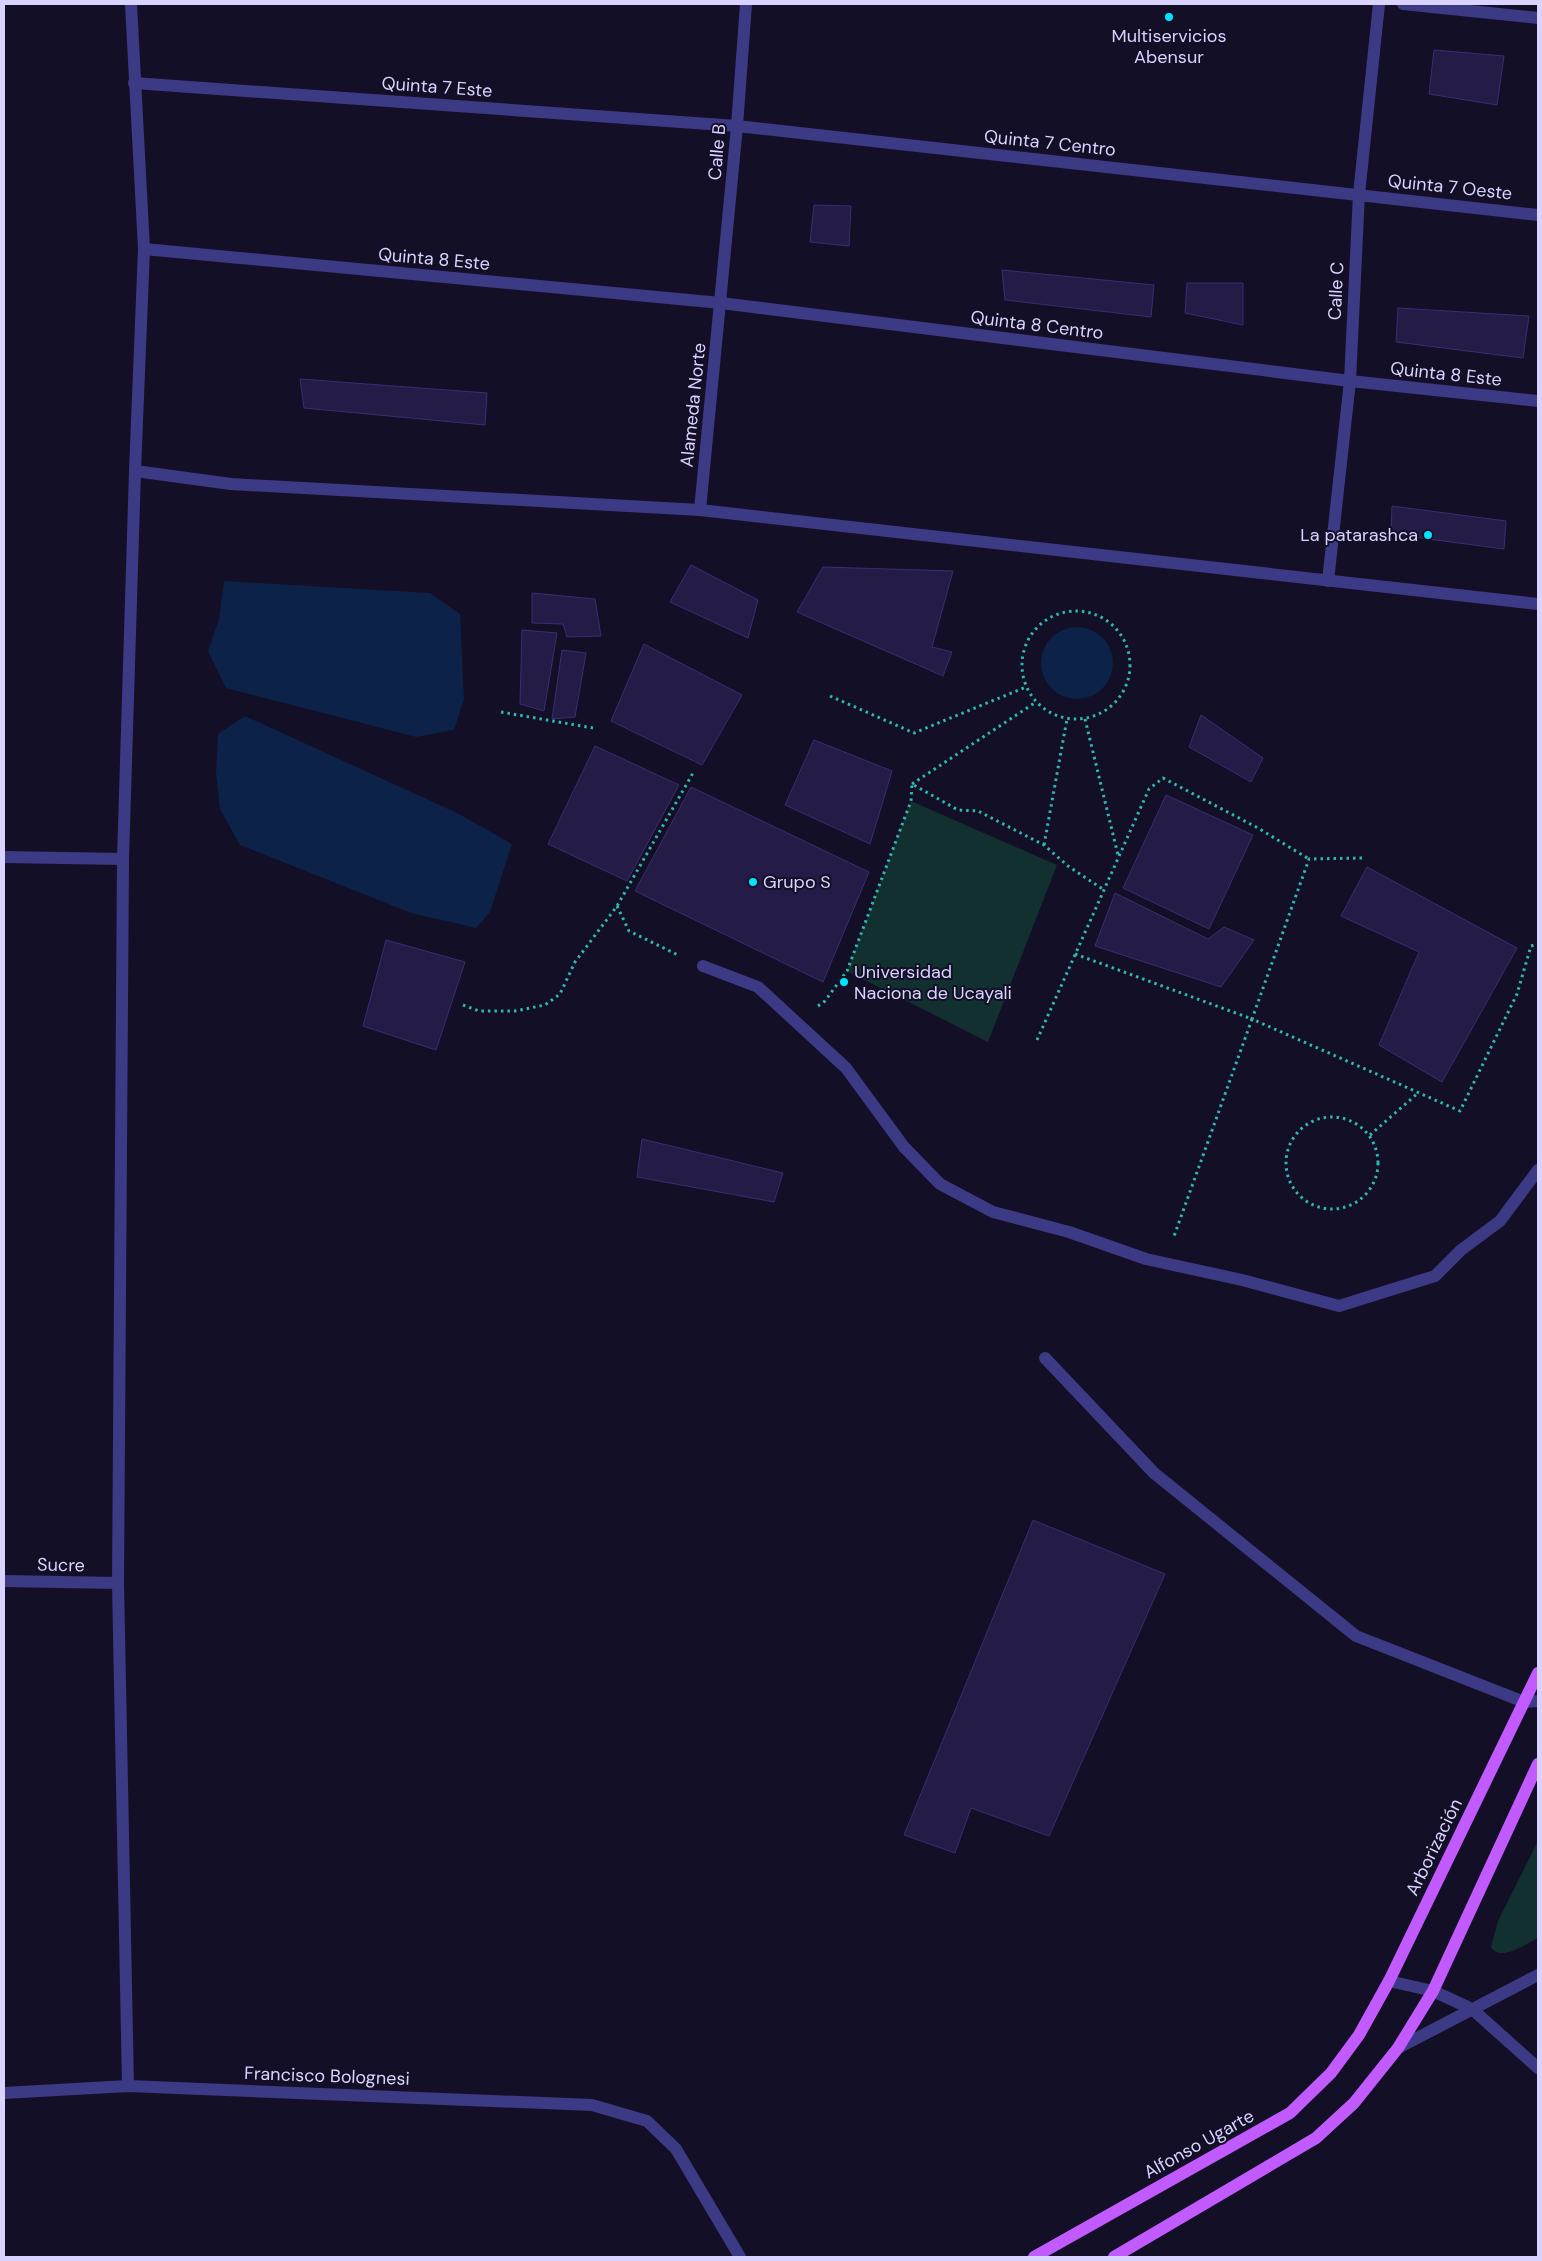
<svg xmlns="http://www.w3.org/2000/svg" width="1542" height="2261" viewBox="0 0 1542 2261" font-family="'DM Sans',sans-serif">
  <rect width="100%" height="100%" fill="#130f26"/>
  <g fill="#12302f">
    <path d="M911 801 1057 865 988 1042 847 971Z"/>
    <path d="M1538 1841V1938C1527 1943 1500 1963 1491 1947L1498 1921Z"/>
  </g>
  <g fill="#0c2248">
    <path d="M224 581 430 593 460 614 464 699 454 730 416 737 226 688 208 651 219 619Z"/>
    <circle cx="1077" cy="663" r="36"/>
    <path d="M245 716 457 813 512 844 490 912 476 928 411 913 240 845 220 809 216 773 218 734Z"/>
  </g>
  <g fill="#241b47" stroke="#3b2d73">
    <path d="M1434 50 1504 56 1497 105 1429 94Z"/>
    <path d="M814 205 851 206 849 246 810 242Z"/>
    <path d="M1002 270 1154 285 1151 317 1005 300Z"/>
    <path d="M1187 283H1243V325L1185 313Z"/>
    <path d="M1398 308 1529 316 1523 358 1396 342Z"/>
    <path d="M300 379 487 393 485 425 304 408Z"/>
    <path d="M1392 506 1506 521 1504 549 1391 534Z"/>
    <path d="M691 565 758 600 748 638 670 602Z"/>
    <path d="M823 567 953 571 932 647 952 652 943 676 797 612Z"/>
    <path d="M532 593 595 599 601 636 567 637 563 624 532 623Z"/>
    <path d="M522 630 557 633 544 711 520 704Z"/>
    <path d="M644 644 742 695 702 765 611 721Z"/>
    <path d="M562 650 586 653 575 717 552 719Z"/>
    <path d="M1201 715 1263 758 1251 782 1189 747Z"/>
    <path d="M814 740 892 771 870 844 785 805Z"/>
    <path d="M595 746 679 785 627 881 548 844Z"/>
    <path d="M691 787 869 872 823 982 635 891Z"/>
    <path d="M1166 795 1253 835 1209 929 1123 888Z"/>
    <path d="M1367 867 1517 948 1442 1082 1379 1045 1419 952 1341 916Z"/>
    <path d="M1115 893 1208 939 1224 927 1254 940 1221 987 1095 946Z"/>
    <path d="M386 940 465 962 436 1050 363 1026Z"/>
    <path d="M642 1139 783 1173 774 1202 637 1177Z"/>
    <path d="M1033 1520 1165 1574 1049 1836 971 1808 955 1853 904 1835Z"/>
  </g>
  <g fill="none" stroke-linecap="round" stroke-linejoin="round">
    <g stroke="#2fb8b0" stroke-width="3" stroke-dasharray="2.5 4" stroke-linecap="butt">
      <circle cx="1076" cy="665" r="54"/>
      <path d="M830 696 914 733 1026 687"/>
      <path d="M501 712 593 728"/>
      <path d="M1085 719 1118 855"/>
      <path d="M912 784 1036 702"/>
      <path d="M1044 845 1067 719"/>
      <path d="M1362 858 1309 859 1252 1019 1460 1111 1517 994 1531 946 1538 944"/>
      <path d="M617 906 629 931 680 956"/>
      <path d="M1075 954 1252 1019 1173 1239"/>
      <path d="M463 1005 479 1011H515L545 1005 560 994 575 962 617 906 693 773"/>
      <path d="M818 1006 825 1001 847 971 911 801 912 784 958 810 978 811 1044 845 1068 866 1104 890"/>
      <path d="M1037 1040 1149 789 1163 778 1258 828 1309 859"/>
      <circle cx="1332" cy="1163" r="46"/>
      <path d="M1370 1135 1418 1093"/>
    </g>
    <g stroke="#3d3a85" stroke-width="12">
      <path d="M1403 4 1538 18"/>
      <path d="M134 83 737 126 1538 215"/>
      <path d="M144 249 721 303 1350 381 1538 401"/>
      <path d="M135 471 231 484 700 510 1538 604"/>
      <path d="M700 510 737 126 746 4"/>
      <path d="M1328 581 1350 381 1359 194 1379 4"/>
      <path d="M4 857 123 859 135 471 144 249 131 4"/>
      <path d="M123 859 118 1583 128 2086"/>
      <path d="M703 966 758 987 846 1068 904 1147 940 1184 993 1212 1069 1232 1146 1259 1242 1280 1339 1306 1435 1276 1461 1250 1500 1221 1538 1170"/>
      <path d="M1045 1358 1154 1473 1356 1636 1524 1702 1538 1701"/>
      <path d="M4 1581 118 1583"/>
      <path d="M1389 1981 1433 1991 1472 2009 1538 2068"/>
      <path d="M1398 2048 1538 1975"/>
      <path d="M4 2093 128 2086 592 2105 647 2121 676 2149 740 2257"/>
    </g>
    <g stroke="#c25bff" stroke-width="12">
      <path d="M1034 2257 1290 2113 1331 2073 1359 2035 1389 1981 1538 1673"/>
      <path d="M1114 2257 1316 2138 1354 2103 1398 2048 1433 1991 1538 1764"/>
    </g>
  </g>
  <g fill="#00e5ff" stroke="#130f26" stroke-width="2">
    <circle cx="1169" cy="17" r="5"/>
    <circle cx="1428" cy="535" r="5"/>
    <circle cx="753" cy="882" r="5"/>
    <circle cx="844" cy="982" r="5"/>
  </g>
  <g text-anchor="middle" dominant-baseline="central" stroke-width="4" stroke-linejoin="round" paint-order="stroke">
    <g font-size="18" fill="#d9d4ff" stroke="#130f26" text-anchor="start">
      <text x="1169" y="36" text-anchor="middle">Multiservicios<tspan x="1169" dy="21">Abensur</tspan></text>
      <text x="1418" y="535" text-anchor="end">La patarashca</text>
      <text x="763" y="882">Grupo S</text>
      <text x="854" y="972">Universidad<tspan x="854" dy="21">Naciona de Ucayali</tspan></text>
    </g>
    <g font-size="18" fill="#d9d4ff" stroke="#130f26">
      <text transform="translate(437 87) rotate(4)">Quinta 7 Este</text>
      <text transform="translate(1050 143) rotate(6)">Quinta 7 Centro</text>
      <text transform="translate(717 152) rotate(-85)">Calle B</text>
      <text transform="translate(1450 187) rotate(6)">Quinta 7 Oeste</text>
      <text transform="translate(434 259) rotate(5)">Quinta 8 Este</text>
      <text transform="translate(1336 291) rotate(-87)">Calle C</text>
      <text transform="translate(1037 325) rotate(7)">Quinta 8 Centro</text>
      <text transform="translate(1446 374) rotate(6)">Quinta 8 Este</text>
      <text transform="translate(693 405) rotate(-84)">Alameda Norte</text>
      <text transform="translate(61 1565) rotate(1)">Sucre</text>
      <text transform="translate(1434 1847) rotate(-64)">Arborización</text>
      <text transform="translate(327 2076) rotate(2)">Francisco Bolognesi</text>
      <text transform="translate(1199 2144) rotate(-29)">Alfonso Ugarte</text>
    </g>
  </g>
  <rect width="1542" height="2261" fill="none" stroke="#d9d4ff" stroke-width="10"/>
</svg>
